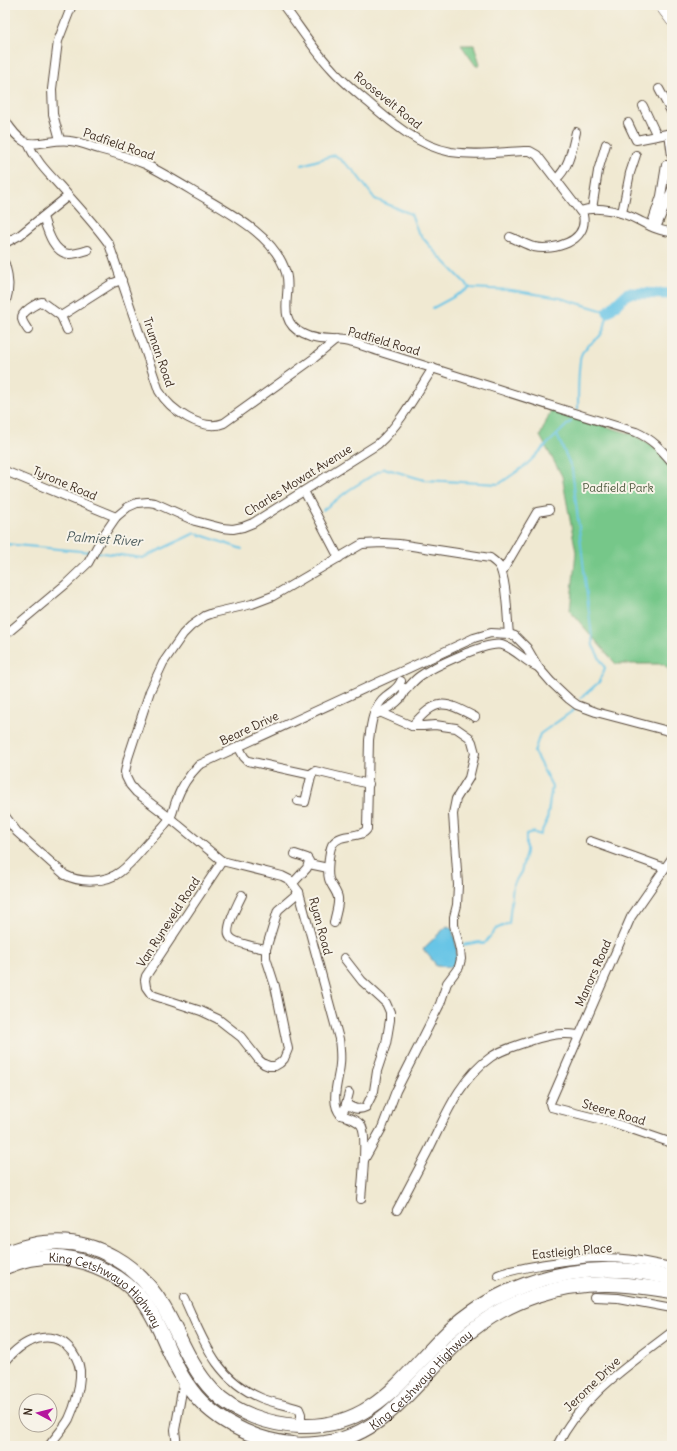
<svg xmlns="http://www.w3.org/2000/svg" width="677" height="1451" viewBox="0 0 677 1451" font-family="Delius,sans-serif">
  <rect width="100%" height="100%" fill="#f7f3e8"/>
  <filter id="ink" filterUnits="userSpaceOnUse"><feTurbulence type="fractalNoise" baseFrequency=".025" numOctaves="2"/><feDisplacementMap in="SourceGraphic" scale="8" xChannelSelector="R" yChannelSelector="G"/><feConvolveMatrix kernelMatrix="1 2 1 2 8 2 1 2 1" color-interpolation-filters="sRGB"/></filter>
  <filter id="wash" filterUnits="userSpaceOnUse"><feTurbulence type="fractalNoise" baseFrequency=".012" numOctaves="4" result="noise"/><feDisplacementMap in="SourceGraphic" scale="16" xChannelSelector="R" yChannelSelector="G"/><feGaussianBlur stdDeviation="0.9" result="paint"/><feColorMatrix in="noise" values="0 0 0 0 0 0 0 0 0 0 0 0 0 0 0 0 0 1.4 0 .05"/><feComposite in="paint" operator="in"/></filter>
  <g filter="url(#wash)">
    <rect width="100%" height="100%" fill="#f0e9d2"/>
    <g fill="#76c789" stroke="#587854">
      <path d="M461 45H474L480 64 476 66Z"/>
      <path d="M551 410 635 435 652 445 665 457 672 466V683L670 681 669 669 663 664H616L570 611 576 552 562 476 540 436Z"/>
    </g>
    <path fill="#68c5e6" stroke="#527882" d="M447 926 452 928C455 941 460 954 453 967L436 966 434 962 423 949Z"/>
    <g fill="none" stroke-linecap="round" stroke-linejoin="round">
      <g stroke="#68c5e6" stroke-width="2">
        <path d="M302 165 335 155 354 171 375 199 411 214 418 232 434 251 470 288 511 290 560 298 608 312C606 320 605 332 598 338 592 343 586 346 582 353 578 360 578 399 578 409"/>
        <path d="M433 308 470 288"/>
        <path d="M557 435 572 469 593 646 605 668 599 682 581 698"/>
        <path d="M323 510 349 490 384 468 424 480 499 484 525 466 571 421"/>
        <path d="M5 544 91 552"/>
        <path d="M96 552 143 558 195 533 242 549"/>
        <path d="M462 945 480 942 484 944 496 929 509 923 513 885 521 872 526 852V834L533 832 540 835 547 820 552 786 534 752 540 734 574 710"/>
      </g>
      <path stroke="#68c5e6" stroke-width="11" d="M608 312 628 293 672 294"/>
    </g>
  </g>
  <g filter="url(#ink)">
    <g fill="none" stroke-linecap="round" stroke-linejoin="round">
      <g stroke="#564739" stroke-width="10">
        <g id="street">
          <path d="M283 5C299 26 313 49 331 68 342 81 356 92 369 103 393 124 419 146 451 152 476 156 500 152 524 151H530L537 155 583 215C589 242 553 251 534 247 526 245 518 240 510 237"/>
          <path d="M659 89 672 113"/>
          <path d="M643 106 657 136"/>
          <path d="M5 120C10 128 16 137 25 142 36 147 56 138 70 141 80 142 89 146 99 149 115 153 130 158 145 164 161 172 176 181 191 190 224 210 275 234 286 273 293 294 274 319 303 334 316 341 330 339 344 341 358 343 371 349 384 353 468 379 552 407 636 432 652 439 661 449 672 462"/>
          <path d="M628 123 636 140 672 133"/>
          <path d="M669 133 672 156"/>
          <path d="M60 140 53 114 52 89 58 41 72 5"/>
          <path d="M28 143C35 160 47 172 59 185 76 204 94 223 109 244L159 391C170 410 202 432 224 423L313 359 336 340"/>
          <path d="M556 179C569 168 572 149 576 132"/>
          <path d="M592 209 598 171 606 144"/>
          <path d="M580 211C599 205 623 212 640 221 650 226 661 232 672 232"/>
          <path d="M622 213 630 173 636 155"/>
          <path d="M43 217C47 229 53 253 69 254 75 254 82 252 88 250"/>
          <path d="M651 226 661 196 666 165"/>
          <path d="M656 228 672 189"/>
          <path d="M5 243 20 235 68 196"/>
          <path d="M5 264C9 277 10 289 6 301"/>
          <path d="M61 316 113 283 122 280"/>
          <path d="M28 330C26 327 22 322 22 318 21 312 37 303 42 302L61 316 67 330"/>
          <path d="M5 471 116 517"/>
          <path d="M304 491 339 558"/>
          <path d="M502 572 537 512 549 510"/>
          <path d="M5 635 66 584 88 563 103 536 116 517 128 507 137 503 148 502 155 503 195 521 222 528 233 529 243 527 253 523 378 444C401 423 416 394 433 368"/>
          <path d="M405 691C410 686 414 680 420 676 433 667 487 641 502 645 516 649 525 662 538 667"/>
          <path d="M377 714C386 709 406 700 404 688"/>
          <path d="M412 726C437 698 443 700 475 717"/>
          <path d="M238 746 244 757 248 761 312 775"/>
          <path d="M298 801 305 802 312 773 315 771 369 784"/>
          <path d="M5 816 17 832 65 875C80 883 106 883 120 872 131 864 139 853 148 843 155 835 164 827 170 818 173 813 174 806 176 801 181 787 188 776 199 765L474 638 491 633 509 634 515 636 527 648 538 667 551 682 569 699 577 705 596 712 672 732"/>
          <path d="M590 841 665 868"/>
          <path d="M672 858 631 917 550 1103 551 1107 611 1122 672 1143"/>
          <path d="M222 861 146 976 145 980 146 987 151 994 155 996 201 1011 218 1019 241 1037 259 1060 264 1064 269 1066H275L280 1063 284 1059 288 1049 275 986 266 958V949L278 910 299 892"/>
          <path d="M309 864 328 868"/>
          <path d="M293 883 307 868 309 861 307 858 295 854"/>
          <path d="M242 895C238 903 224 930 230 937 234 943 259 948 266 949"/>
          <path d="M334 923C335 915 339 906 338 898 337 891 331 886 329 879 327 873 329 851 332 845 341 831 360 840 367 829L369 740C371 724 373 706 386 696 392 691 398 689 401 681"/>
          <path d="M344 958 362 981 386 1003 390 1012V1020L386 1044 377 1071 374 1091 366 1107C358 1111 353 1108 346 1104"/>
          <path d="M341 1115C329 1102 339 1080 340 1064 341 1056 340 1048 339 1039L299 892 290 880 282 876 222 861 170 818 136 792 130 785 126 777 125 772 128 758 150 691 163 663 183 634 191 626 205 616 213 613 252 604 273 596 362 544 383 543 399 544 490 558C494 561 497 563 499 566 507 579 507 618 509 634"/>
          <path d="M341 1115C347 1117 356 1119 361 1125 368 1134 362 1185 361 1199"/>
          <path d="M341 1115 345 1108 349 1093"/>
          <path d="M364 1160 382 1128 396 1091 440 1004 447 983 459 967 461 959 460 950 454 925V917L457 905 458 885 453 814 456 799 469 778 475 753 472 742 469 737 456 728 435 725 423 726H412L375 710"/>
          <path d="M397 1210C407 1191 417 1172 427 1153 444 1120 458 1080 491 1057 501 1050 513 1047 524 1043 543 1036 559 1032 578 1035"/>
          <path d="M498 1275C513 1269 529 1267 546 1264 564 1261 583 1258 601 1258 625 1257 649 1263 672 1267"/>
          <path d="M594 1297 618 1298 672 1308"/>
          <path d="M184 1298C203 1339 215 1379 261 1398 273 1403 287 1405 299 1409L301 1414V1426"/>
          <path d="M5 1362C21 1341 52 1325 72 1351 77 1358 81 1368 80 1377 79 1391 75 1406 69 1419 64 1428 55 1437 49 1446"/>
          <path d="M177 1446 175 1430 184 1380"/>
          <path d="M557 1446C581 1396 629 1365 672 1332"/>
        </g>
      </g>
      <g stroke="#564739" stroke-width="12">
        <path id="secondary" d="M660 5 672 21"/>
      </g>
      <g stroke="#564739" stroke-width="16">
        <g id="highway">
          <path d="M5 1253C18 1249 31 1244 44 1243 95 1237 139 1265 164 1308 180 1336 190 1367 213 1391 234 1413 270 1425 300 1426 373 1429 402 1377 447 1333 492 1290 555 1268 616 1270 635 1270 654 1274 672 1278"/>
          <path id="s1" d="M5 1267C15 1263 25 1259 36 1258 74 1252 120 1271 144 1302 162 1326 169 1359 187 1384 210 1419 252 1440 292 1444 303 1446 314 1444 325 1443 393 1433 423 1368 472 1330 510 1300 560 1283 608 1284 629 1284 651 1288 672 1291"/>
        </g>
      </g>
      <use href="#street" stroke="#fff" stroke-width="8"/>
      <use href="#secondary" stroke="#fff" stroke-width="11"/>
      <use href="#highway" stroke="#fff" stroke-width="14"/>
    </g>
  </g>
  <g text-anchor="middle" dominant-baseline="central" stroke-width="4" stroke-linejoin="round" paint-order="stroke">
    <g font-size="12" fill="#3b2a1e" stroke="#f7f3e8">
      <text transform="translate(388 100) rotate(39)">Roosevelt Road</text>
      <text transform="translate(119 144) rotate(19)">Padfield Road</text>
      <text transform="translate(384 341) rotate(16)">Padfield Road</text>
      <text transform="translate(159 352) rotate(71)">Truman Road</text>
      <text transform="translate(298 480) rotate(-32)">Charles Mowat Avenue</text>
      <text transform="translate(65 483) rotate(23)">Tyrone Road</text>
      <text transform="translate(249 728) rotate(-25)">Beare Drive</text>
      <text transform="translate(168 922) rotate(-57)">Van Ryneveld Road</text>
      <text transform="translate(321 926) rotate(75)">Ryan Road</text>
      <text transform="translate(593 973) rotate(-66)">Manors Road</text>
      <text transform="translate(614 1112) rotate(16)">Steere Road</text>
      <text transform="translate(572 1251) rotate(-5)">Eastleigh Place</text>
      <text stroke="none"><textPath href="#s1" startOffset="114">King Cetshwayo Highway</textPath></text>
      <text stroke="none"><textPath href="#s1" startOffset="522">King Cetshwayo Highway</textPath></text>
      <text transform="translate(592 1384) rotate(-44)">Jerome Drive</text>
    </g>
    <g font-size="12" fill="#4d593e" stroke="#f7f3e8">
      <text x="618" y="487">Padfield Park</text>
    </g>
    <g font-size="13" font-style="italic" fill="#48585a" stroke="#f7f3e8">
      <text transform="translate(104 539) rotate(4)">Palmiet River</text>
    </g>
  </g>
  <rect width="677" height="1451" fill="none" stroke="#f7f3e8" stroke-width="20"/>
  <g transform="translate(38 1413) rotate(277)"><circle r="19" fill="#f7f3e8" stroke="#aca397"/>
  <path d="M0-3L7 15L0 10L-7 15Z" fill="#b5179e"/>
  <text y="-6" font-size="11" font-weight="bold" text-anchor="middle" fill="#3b2a1e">N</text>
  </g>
</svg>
